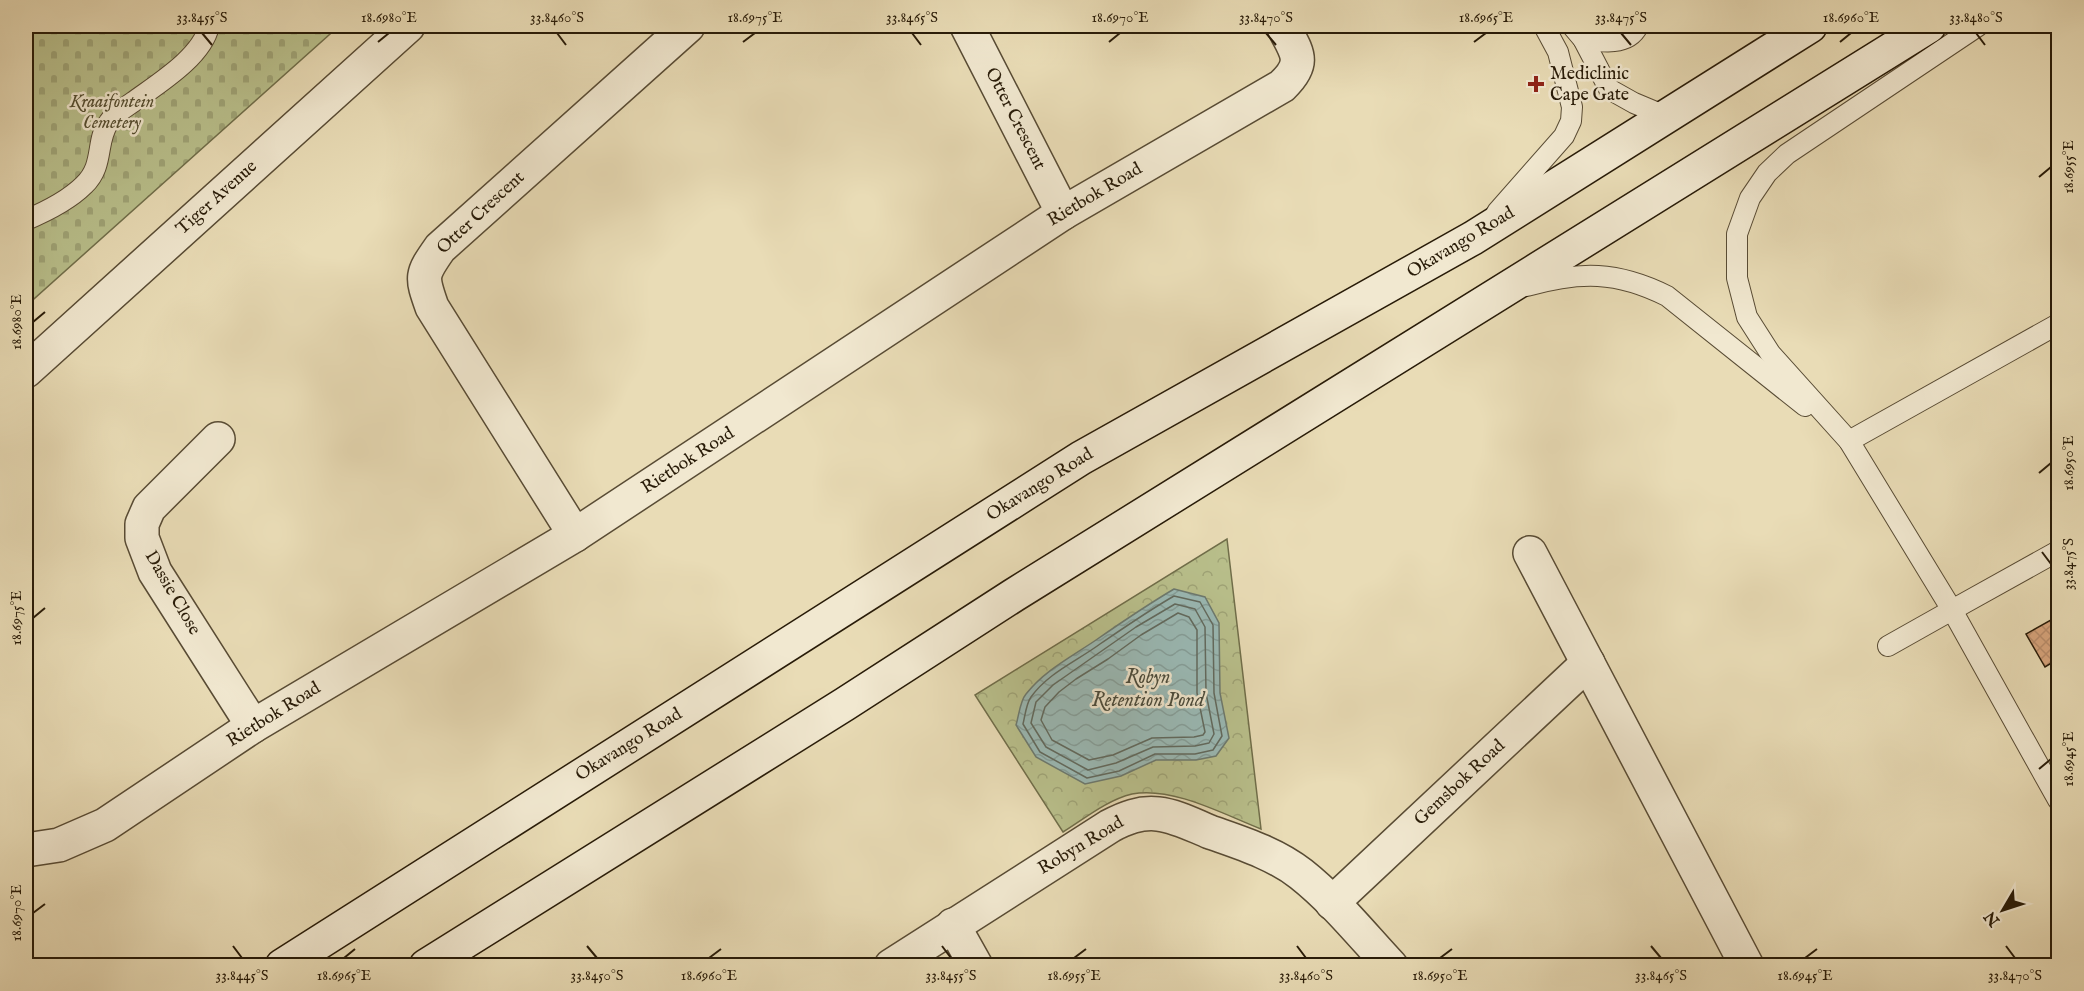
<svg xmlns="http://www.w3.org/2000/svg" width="2084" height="991" viewBox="0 0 2084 991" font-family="'IM FELL English',serif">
  <defs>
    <pattern id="cemetery-stones" width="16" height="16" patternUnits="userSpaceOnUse" patternTransform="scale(1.5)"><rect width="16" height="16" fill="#b9c08c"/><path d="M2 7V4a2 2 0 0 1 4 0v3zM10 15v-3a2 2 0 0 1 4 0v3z" fill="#9fa477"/></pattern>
    <pattern id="park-crowns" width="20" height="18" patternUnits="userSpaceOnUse" patternTransform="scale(1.5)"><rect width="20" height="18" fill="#b9c08c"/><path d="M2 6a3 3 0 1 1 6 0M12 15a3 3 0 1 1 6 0" fill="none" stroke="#9fa477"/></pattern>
    <pattern id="water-waves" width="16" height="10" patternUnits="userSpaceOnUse" patternTransform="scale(1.5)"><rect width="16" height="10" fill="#9abab6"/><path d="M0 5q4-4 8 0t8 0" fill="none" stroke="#859f9b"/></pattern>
    <pattern id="building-cross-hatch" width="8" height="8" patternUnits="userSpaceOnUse" patternTransform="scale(1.5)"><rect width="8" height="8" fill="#d8a57d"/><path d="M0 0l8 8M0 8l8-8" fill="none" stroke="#b98d6b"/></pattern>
  </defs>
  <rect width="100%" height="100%" fill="#e9dcb6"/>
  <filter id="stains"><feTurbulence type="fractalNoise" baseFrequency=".00333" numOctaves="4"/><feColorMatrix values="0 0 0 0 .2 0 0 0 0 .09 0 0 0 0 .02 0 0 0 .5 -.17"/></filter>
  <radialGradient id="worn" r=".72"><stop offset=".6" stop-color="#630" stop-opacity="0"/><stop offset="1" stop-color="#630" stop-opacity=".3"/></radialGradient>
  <path fill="url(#cemetery-stones)" stroke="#706e4a" stroke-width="1.5" d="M26 26H339L26 306Z"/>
  <path fill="url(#park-crowns)" stroke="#706e4a" stroke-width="1.5" d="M1227 539 1261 829C1225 815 1172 786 1132 794 1107 800 1084 819 1063 832L975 695Z"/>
  <path fill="url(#water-waves)" stroke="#6c7a70" stroke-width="1.5" d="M1174 589 1205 597 1219 623 1220 693 1229 738 1216 756 1196 760H1156L1121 776 1085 784 1036 757 1016 725C1019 715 1020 701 1026 694 1045 670 1071 657 1096 640 1122 622 1147 605 1174 589Z"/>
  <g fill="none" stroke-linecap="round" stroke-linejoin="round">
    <g stroke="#616a5f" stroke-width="1.5">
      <path d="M1174 596 1200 602 1213 625 1214 693 1222 736 1213 750 1195 754H1155L1119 771 1087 778 1040 752 1023 724C1025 716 1026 704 1031 697 1048 673 1077 661 1100 644 1125 627 1148 611 1174 596Z"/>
      <path d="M1175 604 1195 609 1205 627 1206 693 1214 734 1209 743 1195 746 1153 747 1116 763 1088 770 1046 747 1031 723 1036 702 1053 685 1136 627Z"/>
      <path d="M1178 613 1189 617 1197 630V693L1205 732 1203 735 1194 737 1152 738 1113 755 1089 760 1052 740 1041 720 1045 707 1059 692 1076 679 1108 659 1141 635Z"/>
    </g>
  </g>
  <path fill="url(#building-cross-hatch)" stroke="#281b08" stroke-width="1.5" d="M2058 616V659L2045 667 2026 634Z"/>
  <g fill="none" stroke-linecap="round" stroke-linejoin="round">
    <g stroke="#584b34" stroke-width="22">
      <g id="service">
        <path d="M1572 26 1583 39 1609 89 1634 103 1665 116"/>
        <path d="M1978 26 1787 154 1767 173 1750 198 1737 234V278L1747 317 1770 353 1849 441 1952 610 2058 551"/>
        <path d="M1583 39C1602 42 1628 46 1638 26"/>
        <path d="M1497 212 1564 136 1571 121 1572 107 1558 52 1544 26"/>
        <path d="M26 220C45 212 69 200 84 185 105 165 95 141 109 122 114 114 126 107 133 102 159 83 202 57 209 26"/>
        <path d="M1527 286C1580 271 1617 271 1667 296L1805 406"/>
        <path d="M1849 441 2058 324"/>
        <path d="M1888 646 1952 610 2058 800"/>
      </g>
    </g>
    <g stroke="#584b34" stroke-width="36">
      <g id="minor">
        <path d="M967 26 1063 213"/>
        <path d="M26 371 408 26"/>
        <path d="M218 439 149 508 142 524V538L155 572 253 726"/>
        <path d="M575 535 432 307C421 276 421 275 440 248L688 26"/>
        <path d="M1530 553 1747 966"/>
        <path d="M26 850 59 845 105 825 253 726 575 535 1063 213 1282 86C1307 62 1297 53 1283 26"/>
        <path d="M1332 903 1588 663"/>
        <path d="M953 925 976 966"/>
        <path d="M891 966 1110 826C1125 818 1140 812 1158 814 1176 816 1193 825 1210 832 1241 843 1274 853 1301 874 1334 900 1362 935 1391 966"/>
      </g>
    </g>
    <g stroke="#281b08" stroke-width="36">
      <g id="secondary">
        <path d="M282 966 1081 458 1473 238 1810 26"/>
        <path d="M426 966 845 704 1014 595 1929 26"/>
      </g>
    </g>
    <use href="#service" stroke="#f1e8d0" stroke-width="20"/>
    <use href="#minor" stroke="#f1e8d0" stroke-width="33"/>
    <use href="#secondary" stroke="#f1e8d0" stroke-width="33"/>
  </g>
  <path fill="none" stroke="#281b08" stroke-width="2" d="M202 33 212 45M557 33 566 45M912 33 921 45M1266 33 1276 45M1621 33 1631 45M1976 33 1985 45M378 42 389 33M743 42 755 33M1109 42 1120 33M1474 42 1486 33M1840 42 1851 33M2039 177 2051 167M33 322 45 312M2039 473 2051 463M2042 552 2051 564M33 618 45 608M2039 769 2051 759M33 913 45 904M233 946 242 958M587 946 597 958M942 946 951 958M1297 946 1306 958M1651 946 1661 958M2006 946 2015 958M344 958 355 949M709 958 721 949M1074 958 1086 949M1440 958 1452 949M1805 958 1817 949"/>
  <path fill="#8f2418" stroke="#f1e8d0" stroke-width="2" d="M1533 75h6v6h6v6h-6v6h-6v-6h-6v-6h6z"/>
  <g text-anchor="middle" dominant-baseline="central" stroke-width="5" stroke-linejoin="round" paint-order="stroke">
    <g font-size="18" fill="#281b08" stroke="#f1e8d0" text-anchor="start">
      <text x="1550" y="74">Mediclinic<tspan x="1550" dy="21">Cape Gate</tspan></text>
    </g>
    <g font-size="18" font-style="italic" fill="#544d30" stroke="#f1e8d0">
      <text x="112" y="102">Kraaifontein<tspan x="112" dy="21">Cemetery</tspan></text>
    </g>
    <g font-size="18" fill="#281b08" stroke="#f1e8d0">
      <text transform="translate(1015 119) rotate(63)">Otter Crescent</text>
      <text transform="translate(1095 195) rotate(-31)">Rietbok Road</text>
      <text transform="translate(217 198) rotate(-42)">Tiger Avenue</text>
      <text transform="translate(481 213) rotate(-43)">Otter Crescent</text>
      <text transform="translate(1461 243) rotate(-31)">Okavango Road</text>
      <text transform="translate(688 461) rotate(-33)">Rietbok Road</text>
      <text transform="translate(1040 485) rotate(-32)">Okavango Road</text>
      <text transform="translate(172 593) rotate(60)">Dassie Close</text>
      <text transform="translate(274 715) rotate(-32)">Rietbok Road</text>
      <text transform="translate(629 745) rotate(-32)">Okavango Road</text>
      <text transform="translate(1460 783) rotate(-43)">Gemsbok Road</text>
      <text transform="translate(1081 846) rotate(-31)">Robyn Road</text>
    </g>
    <g font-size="20" font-style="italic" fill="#4a4b3c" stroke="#f1e8d0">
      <text x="1148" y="677">Robyn<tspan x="1148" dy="23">Retention Pond</tspan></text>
    </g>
  </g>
  <rect width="2084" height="991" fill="none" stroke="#e9dcb6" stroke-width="66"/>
  <g transform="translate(2003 910) rotate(231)" stroke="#f1e8d0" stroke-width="4.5" paint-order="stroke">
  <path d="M0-4.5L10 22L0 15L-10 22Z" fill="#281b08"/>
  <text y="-9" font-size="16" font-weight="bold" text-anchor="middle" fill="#281b08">N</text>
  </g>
  <rect x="33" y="33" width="2018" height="925" fill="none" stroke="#281b08" stroke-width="2"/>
  <g font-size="15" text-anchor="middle" fill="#281b08">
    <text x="202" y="22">33.8455°S</text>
    <text x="389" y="22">18.6980°E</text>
    <text x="557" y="22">33.8460°S</text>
    <text x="755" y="22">18.6975°E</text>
    <text x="912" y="22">33.8465°S</text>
    <text x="1120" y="22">18.6970°E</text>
    <text x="1266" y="22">33.8470°S</text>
    <text x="1486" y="22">18.6965°E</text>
    <text x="1621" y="22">33.8475°S</text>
    <text x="1851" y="22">18.6960°E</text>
    <text x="1976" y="22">33.8480°S</text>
    <text transform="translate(2068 167) rotate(-90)" y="5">18.6955°E</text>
    <text transform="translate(16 322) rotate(-90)" y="5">18.6980°E</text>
    <text transform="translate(2068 463) rotate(-90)" y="5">18.6950°E</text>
    <text transform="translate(2068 564) rotate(-90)" y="5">33.8475°S</text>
    <text transform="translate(16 618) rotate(-90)" y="5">18.6975°E</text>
    <text transform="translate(2068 759) rotate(-90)" y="5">18.6945°E</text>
    <text transform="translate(16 913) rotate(-90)" y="5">18.6970°E</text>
    <text x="242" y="980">33.8445°S</text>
    <text x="344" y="980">18.6965°E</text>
    <text x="597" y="980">33.8450°S</text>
    <text x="709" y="980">18.6960°E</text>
    <text x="951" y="980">33.8455°S</text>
    <text x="1074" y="980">18.6955°E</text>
    <text x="1306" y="980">33.8460°S</text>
    <text x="1440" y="980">18.6950°E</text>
    <text x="1661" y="980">33.8465°S</text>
    <text x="1805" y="980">18.6945°E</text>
    <text x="2015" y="980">33.8470°S</text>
  </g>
  <rect width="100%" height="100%" filter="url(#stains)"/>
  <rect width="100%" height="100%" fill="url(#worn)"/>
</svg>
